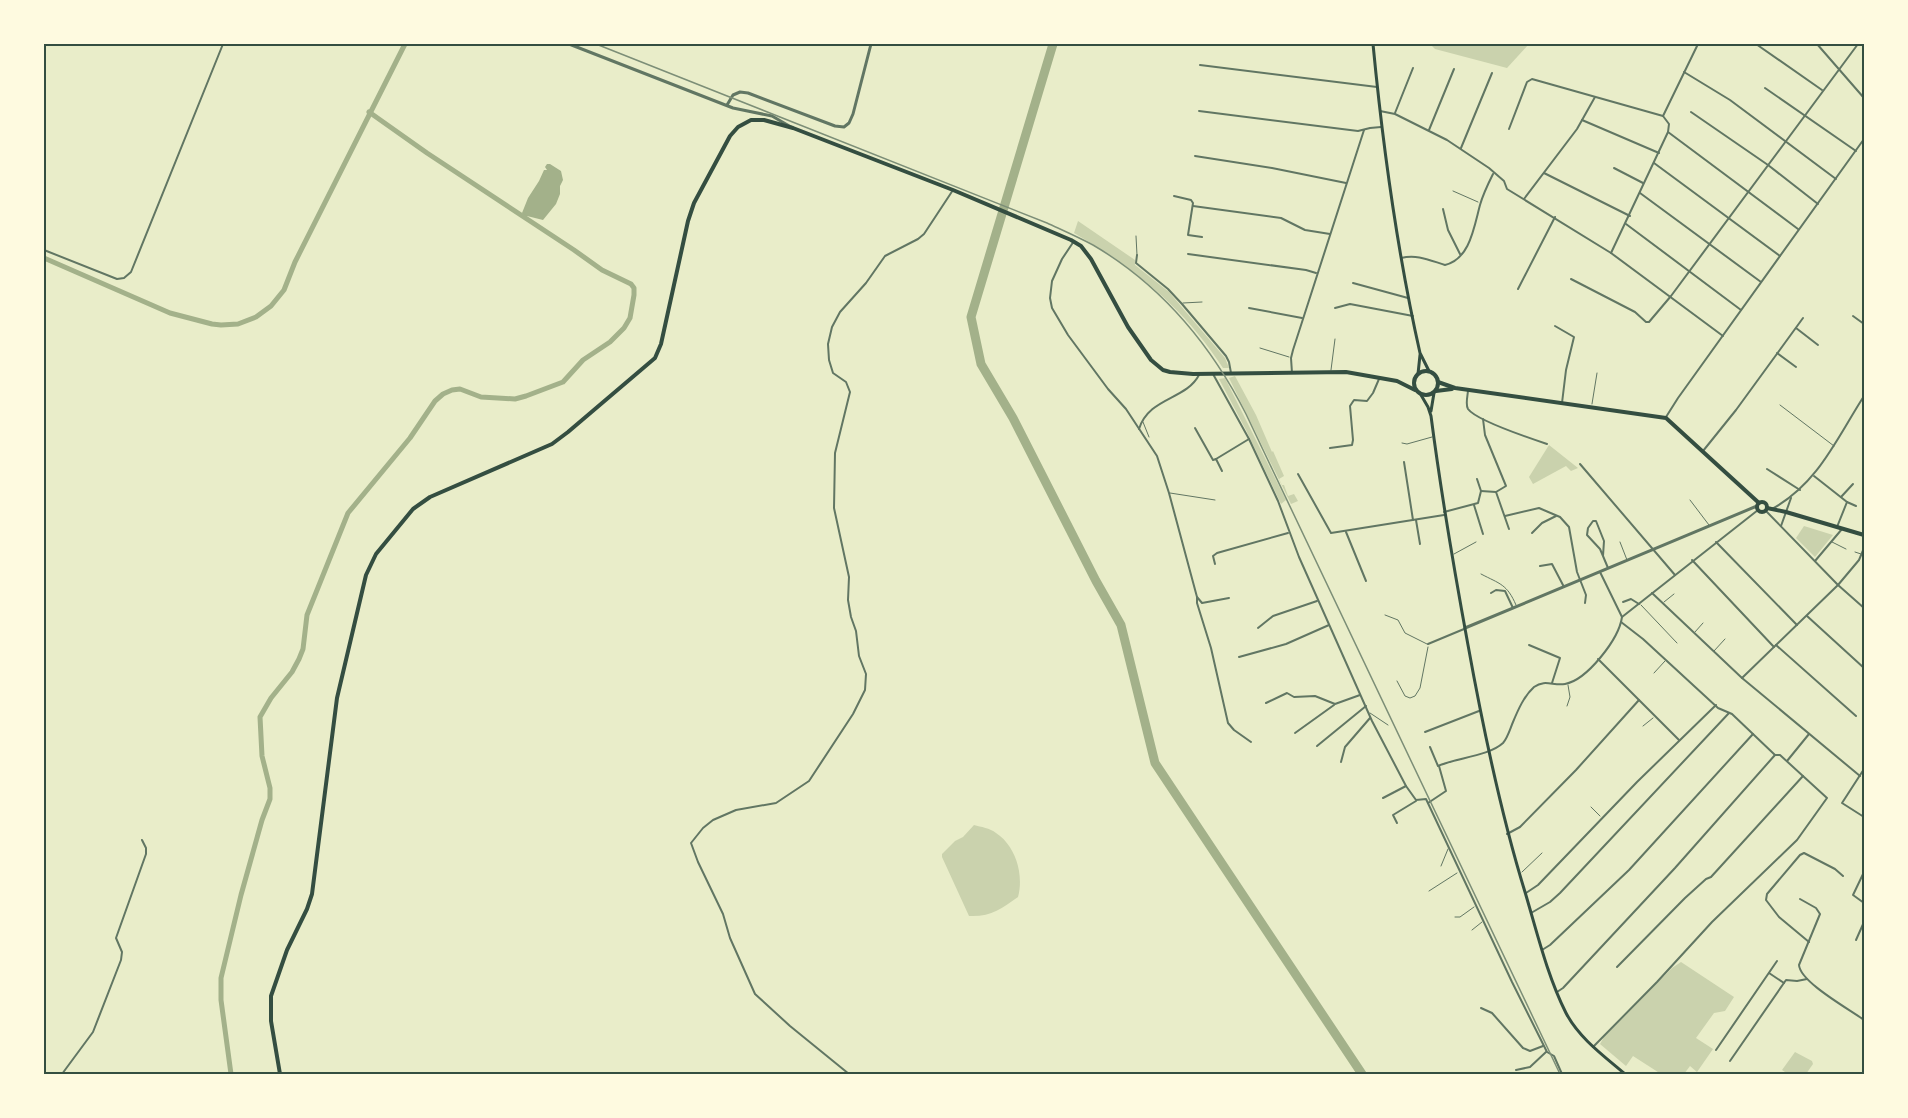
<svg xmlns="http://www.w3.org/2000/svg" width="1908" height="1118" viewBox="0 0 1908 1118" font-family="Georgia,serif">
  <rect width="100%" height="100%" fill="#e9edc9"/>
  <g fill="#cad2ad">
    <path d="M1430 44H1529L1507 68 1435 49Z"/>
    <path d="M1078 221 1135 260V265L1169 292 1225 358 1229 368H1223C1183 307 1136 269 1074 233Z"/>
    <path d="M1235 376 1256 415 1272 452 1273 451 1284 476 1279 479 1282 485H1284L1288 496 1294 494 1298 501 1291 504 1229 378Z"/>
    <path d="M1225 378 1286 500 1281 504 1246 430 1219 379Z"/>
    <path d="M1549 445 1578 468 1571 471 1566 466 1533 484 1529 477Z"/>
    <path d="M1804 526 1833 535 1815 557 1796 538Z"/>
    <path d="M974 825C981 827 990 828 996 833 1016 846 1024 875 1018 897 1001 909 991 917 969 916L942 857V854L955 841 963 837Z"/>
    <path d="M1681 962 1734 997 1725 1011 1714 1013 1696 1038 1713 1049 1697 1072 1690 1066 1684 1074H1661L1633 1056 1626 1066 1600 1044 1604 1037 1672 968Z"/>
    <path d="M1795 1052 1812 1061 1813 1064 1806 1074H1788L1782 1070Z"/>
  </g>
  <path fill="#a3b18a" d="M547 164H550L561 171 563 180 560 186V194L556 204 543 220 527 216 524 217 522 213 528 198 539 181 544 170H547L545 167Z"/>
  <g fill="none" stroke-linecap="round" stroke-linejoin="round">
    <g stroke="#a3b18a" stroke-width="5">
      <path d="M44 258 170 313 212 324 221 325 238 324 256 317 271 306 284 290 295 262 405 44"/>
      <path d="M231 1074 221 1000V978L241 895 262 820 270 799V788L262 756 260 717 271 698 292 672 299 659 303 649 307 615 348 513 410 438 435 401 443 394 452 390 460 389 481 397 515 399 526 396 563 382 583 360 610 342 624 328 630 318 634 295V288L631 284 602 270 574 250 427 153 369 112"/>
    </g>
    <path stroke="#a3b18a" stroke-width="9" d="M1053 44 971 317 981 364 1013 418 1096 581 1121 625 1155 763 1362 1074"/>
    <g stroke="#617663" stroke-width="1">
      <path d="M1453 191 1478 202"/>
      <path d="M1136 236 1137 255"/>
      <path d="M1183 303 1202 302"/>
      <path d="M1260 348 1289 357"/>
      <path d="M1331 370 1335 339"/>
      <path d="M1592 404 1597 373"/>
      <path d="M1780 405 1834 446"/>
      <path d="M1143 422 1149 437"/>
      <path d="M1402 443 1407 444 1432 437"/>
      <path d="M1170 493 1215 500"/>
      <path d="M1690 500 1709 525"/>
      <path d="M1620 542 1627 560"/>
      <path d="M1832 542 1846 549"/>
      <path d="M1855 552 1861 554"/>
      <path d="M1454 554 1476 542"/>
      <path d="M1481 574C1500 584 1507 584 1516 605"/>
      <path d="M1664 602 1674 594"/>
      <path d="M1641 605 1677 643"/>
      <path d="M1385 615 1398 620 1405 633 1427 644"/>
      <path d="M1695 632 1703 623"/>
      <path d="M1714 651 1725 639"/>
      <path d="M1654 673 1665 661"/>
      <path d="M1397 681 1405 696 1410 698 1415 696 1420 688 1428 647"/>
      <path d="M1567 706 1570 697 1568 685"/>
      <path d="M1370 713 1388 725"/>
      <path d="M1643 726 1653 718"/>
      <path d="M1591 807 1600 816"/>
      <path d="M1441 866 1448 849"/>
      <path d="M1522 872 1542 853"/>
      <path d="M1429 891 1457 873"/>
      <path d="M1455 917H1460L1474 907"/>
      <path d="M1472 930 1482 922"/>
    </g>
    <g stroke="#617663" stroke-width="2">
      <path d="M1756 44 1822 90"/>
      <path d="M1817 44 1864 98"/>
      <path d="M1200 65 1377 87"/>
      <path d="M1684 72 1730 100 1836 179"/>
      <path d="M1765 88 1856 151"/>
      <path d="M1199 111 1358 131 1370 128 1381 127"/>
      <path d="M1380 111 1395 114 1447 140 1489 168 1504 181 1507 189 1611 253 1723 336"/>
      <path d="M1691 112 1768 165 1818 204"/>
      <path d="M1395 113 1413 68"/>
      <path d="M1663 116 1698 44"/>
      <path d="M1582 120 1659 153"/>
      <path d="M1509 129 1527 82 1532 79 1663 116"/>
      <path d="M1429 130 1454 69"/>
      <path d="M1668 132 1798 229"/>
      <path d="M1461 148 1492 73"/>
      <path d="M1195 156 1272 168 1346 183"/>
      <path d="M1654 163 1780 256"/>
      <path d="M1614 168 1643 183"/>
      <path d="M1544 173 1630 216"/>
      <path d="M1640 193 1761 282"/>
      <path d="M1174 196 1191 200 1193 203 1188 235 1202 237"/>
      <path d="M1524 199 1577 129 1595 97"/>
      <path d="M1193 206 1281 218 1305 230 1330 234"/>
      <path d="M1443 209 1448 230 1460 254"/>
      <path d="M1626 224 1741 310"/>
      <path d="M1074 241 1062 259 1052 281 1050 298 1052 308 1068 335 1108 389 1126 409 1157 456 1169 493 1197 597V603L1211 648 1228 723 1234 730 1251 742"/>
      <path d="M44 250 117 279 124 278 131 272 223 44"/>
      <path d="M1611 253 1668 132 1669 124 1663 116"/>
      <path d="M1188 254 1306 270 1316 273"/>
      <path d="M1137 255 1136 263 1168 289 1182 304 1226 356 1229 362 1231 373"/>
      <path d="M1401 258C1417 254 1429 260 1445 265 1470 259 1474 227 1480 205 1483 194 1488 184 1493 174"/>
      <path d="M1571 279 1635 312 1646 322H1649L1671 296 1858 44"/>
      <path d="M1353 283 1408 298"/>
      <path d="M1518 289 1555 217"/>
      <path d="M1249 308 1302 318"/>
      <path d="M1335 308 1350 304 1413 316"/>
      <path d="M1853 316 1864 324"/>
      <path d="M1555 326 1574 337 1566 370 1562 403"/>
      <path d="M1796 328 1818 345"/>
      <path d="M1777 353 1796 367"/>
      <path d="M1292 373 1291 358 1293 350 1364 130"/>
      <path d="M1213 374 1249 439 1278 501 1299 557 1372 721 1406 786 1416 800 1426 799 1512 982 1547 1052 1554 1056 1562 1074"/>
      <path d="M1468 390C1468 395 1465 404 1468 409 1476 420 1532 439 1547 444"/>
      <path d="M1666 417 1678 398 1864 139"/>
      <path d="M1195 428 1213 460 1216 459 1222 471"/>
      <path d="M1139 429C1149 397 1186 400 1199 375"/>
      <path d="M1330 448 1352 445 1353 440 1350 406 1354 400 1367 401 1373 393 1379 379"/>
      <path d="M1703 451 1736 410 1803 318"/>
      <path d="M1216 459 1249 439"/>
      <path d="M1404 462 1413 520"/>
      <path d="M1580 464 1675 575"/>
      <path d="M1767 469 1800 490"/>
      <path d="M1298 474 1331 533 1444 515"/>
      <path d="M1814 476 1847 502 1856 506"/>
      <path d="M1481 491 1496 492 1506 486 1485 435 1483 419"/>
      <path d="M1496 492 1509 529"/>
      <path d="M1841 497 1853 484"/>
      <path d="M1474 505 1483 534"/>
      <path d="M1772 509C1818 484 1837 438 1864 396"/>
      <path d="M1766 511 1838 585 1864 608"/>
      <path d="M1444 512 1478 503 1481 491 1477 479"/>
      <path d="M1505 516 1539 508 1560 517 1569 527 1577 572 1586 595 1585 603"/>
      <path d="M1416 520 1420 544"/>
      <path d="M1781 526 1791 498"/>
      <path d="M1837 527 1847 502"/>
      <path d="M1346 532 1366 581"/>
      <path d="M1532 533 1542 523 1556 516"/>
      <path d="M1716 542 1797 625"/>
      <path d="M1603 556 1600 549 1587 535 1588 528 1593 521H1596L1604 541 1603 556 1608 568"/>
      <path d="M1692 560 1774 647"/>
      <path d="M1815 561 1842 529"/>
      <path d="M1215 564 1213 556 1217 553 1288 533"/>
      <path d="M1540 566 1552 564 1564 587"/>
      <path d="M1600 572 1622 617"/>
      <path d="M1491 593 1496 590 1505 591 1513 608"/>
      <path d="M1652 593 1742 678 1860 776"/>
      <path d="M1197 597 1202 603 1229 598"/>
      <path d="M1623 602 1631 599 1639 604"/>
      <path d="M1807 616 1864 668"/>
      <path d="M1258 628 1273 616 1317 601"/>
      <path d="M1428 644 1464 629"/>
      <path d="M1529 645 1560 658 1552 683"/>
      <path d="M1776 645 1856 716"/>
      <path d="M1239 657 1286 644 1329 625"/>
      <path d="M1598 659 1679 740"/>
      <path d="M1742 678 1838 585 1859 560 1864 548"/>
      <path d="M1266 703 1287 693 1294 697 1315 696 1335 704 1360 695"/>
      <path d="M1425 732 1479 711"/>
      <path d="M1295 733 1334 705"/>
      <path d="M1317 746 1366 706"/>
      <path d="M1430 747 1438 766C1456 758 1489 756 1503 743 1508 737 1510 729 1513 722 1518 710 1524 696 1534 687 1545 679 1553 686 1565 684 1587 680 1619 639 1622 617L1758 510"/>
      <path d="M1787 761 1809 734"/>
      <path d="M1341 762 1345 747 1370 718"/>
      <path d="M1864 769 1842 803 1864 817"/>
      <path d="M1383 798 1406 786"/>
      <path d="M1428 803 1446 791 1439 766"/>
      <path d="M1397 823 1393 815 1416 801"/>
      <path d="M1507 834 1520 827 1576 770 1639 700"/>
      <path d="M1864 872 1853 895 1864 903"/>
      <path d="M1526 893 1538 885 1637 782 1716 705"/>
      <path d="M1800 899 1816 908 1820 914 1799 965C1800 982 1849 1009 1864 1020"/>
      <path d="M1531 913 1550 902 1560 893 1729 713"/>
      <path d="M1856 940 1864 922"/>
      <path d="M1809 942 1779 917 1766 900 1767 894 1800 855 1804 853 1835 869 1843 876"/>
      <path d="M1542 950 1550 945 1629 870 1753 734"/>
      <path d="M1617 967 1685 898 1706 879 1711 877 1803 776"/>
      <path d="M1769 973 1784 983"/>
      <path d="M1557 992 1563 988 1675 868 1775 755"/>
      <path d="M1481 1008 1492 1013 1523 1048 1530 1051 1543 1046"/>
      <path d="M1593 1047 1657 982 1712 922 1797 840 1827 798 1780 755H1775L1732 714 1718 708 1643 639 1621 622"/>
      <path d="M1716 1050 1777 961"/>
      <path d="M1730 1061 1786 980 1797 981 1807 979"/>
      <path d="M1516 1070 1530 1067 1546 1052"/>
      <path d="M62 1074 93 1032 121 960 122 952 116 938 146 854V848L142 840"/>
      <path d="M849 1074 790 1026 755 994 730 938 723 914 698 862 691 843 703 828 713 820 736 810 776 803 809 781 853 714 865 690 866 674 859 656 856 631 851 617 848 600 849 577 834 508 835 453 850 392 846 382 833 373 829 360 828 344 832 327 840 312 866 283 885 256 918 239 924 234 953 190"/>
    </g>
    <g stroke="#617663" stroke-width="3">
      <path d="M569 44 733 108 772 116 791 127"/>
      <path d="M727 105 733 95 740 92 748 93 835 126 844 127 849 123 853 114 871 44"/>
      <path d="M1465 628 1757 506"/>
    </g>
    <g stroke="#344e41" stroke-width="3">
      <path d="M1373 44C1383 148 1397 251 1420 353L1429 371"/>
      <path d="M1418 374 1420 355"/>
      <path d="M1421 395 1428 407 1431 416C1441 493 1454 569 1468 645 1483 728 1500 811 1525 892 1537 932 1547 975 1566 1013 1579 1038 1604 1056 1625 1074"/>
      <path d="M1431 411 1434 393"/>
    </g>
    <g stroke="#344e41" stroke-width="4">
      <circle cx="1426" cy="383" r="12"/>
      <path d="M1438 382 1455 388 1666 418 1759 503"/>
      <path d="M1436 391 1452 389"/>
      <circle cx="1762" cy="507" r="5"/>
      <path d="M1767 508 1786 512 1864 535"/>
      <path d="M280 1074 271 1021V996L287 950 307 909 312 894 337 698 366 575 376 554 413 509 430 497 552 444 568 432 655 358 661 344 688 221 694 203 730 136 738 127 751 120H764L793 128 953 190 1071 240 1081 246 1091 259 1128 327 1151 360 1163 370 1170 372 1193 374 1346 372 1397 381 1415 390"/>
    </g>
    <path stroke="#7c8e77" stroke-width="1.5" d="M596 44 1047 223C1062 230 1078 237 1093 245 1161 285 1211 345 1246 414L1560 1074"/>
  </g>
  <rect width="1908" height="1118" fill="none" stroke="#fefae0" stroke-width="90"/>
  <rect x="45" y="45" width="1818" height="1028" fill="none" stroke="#344e41" stroke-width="2"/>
</svg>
